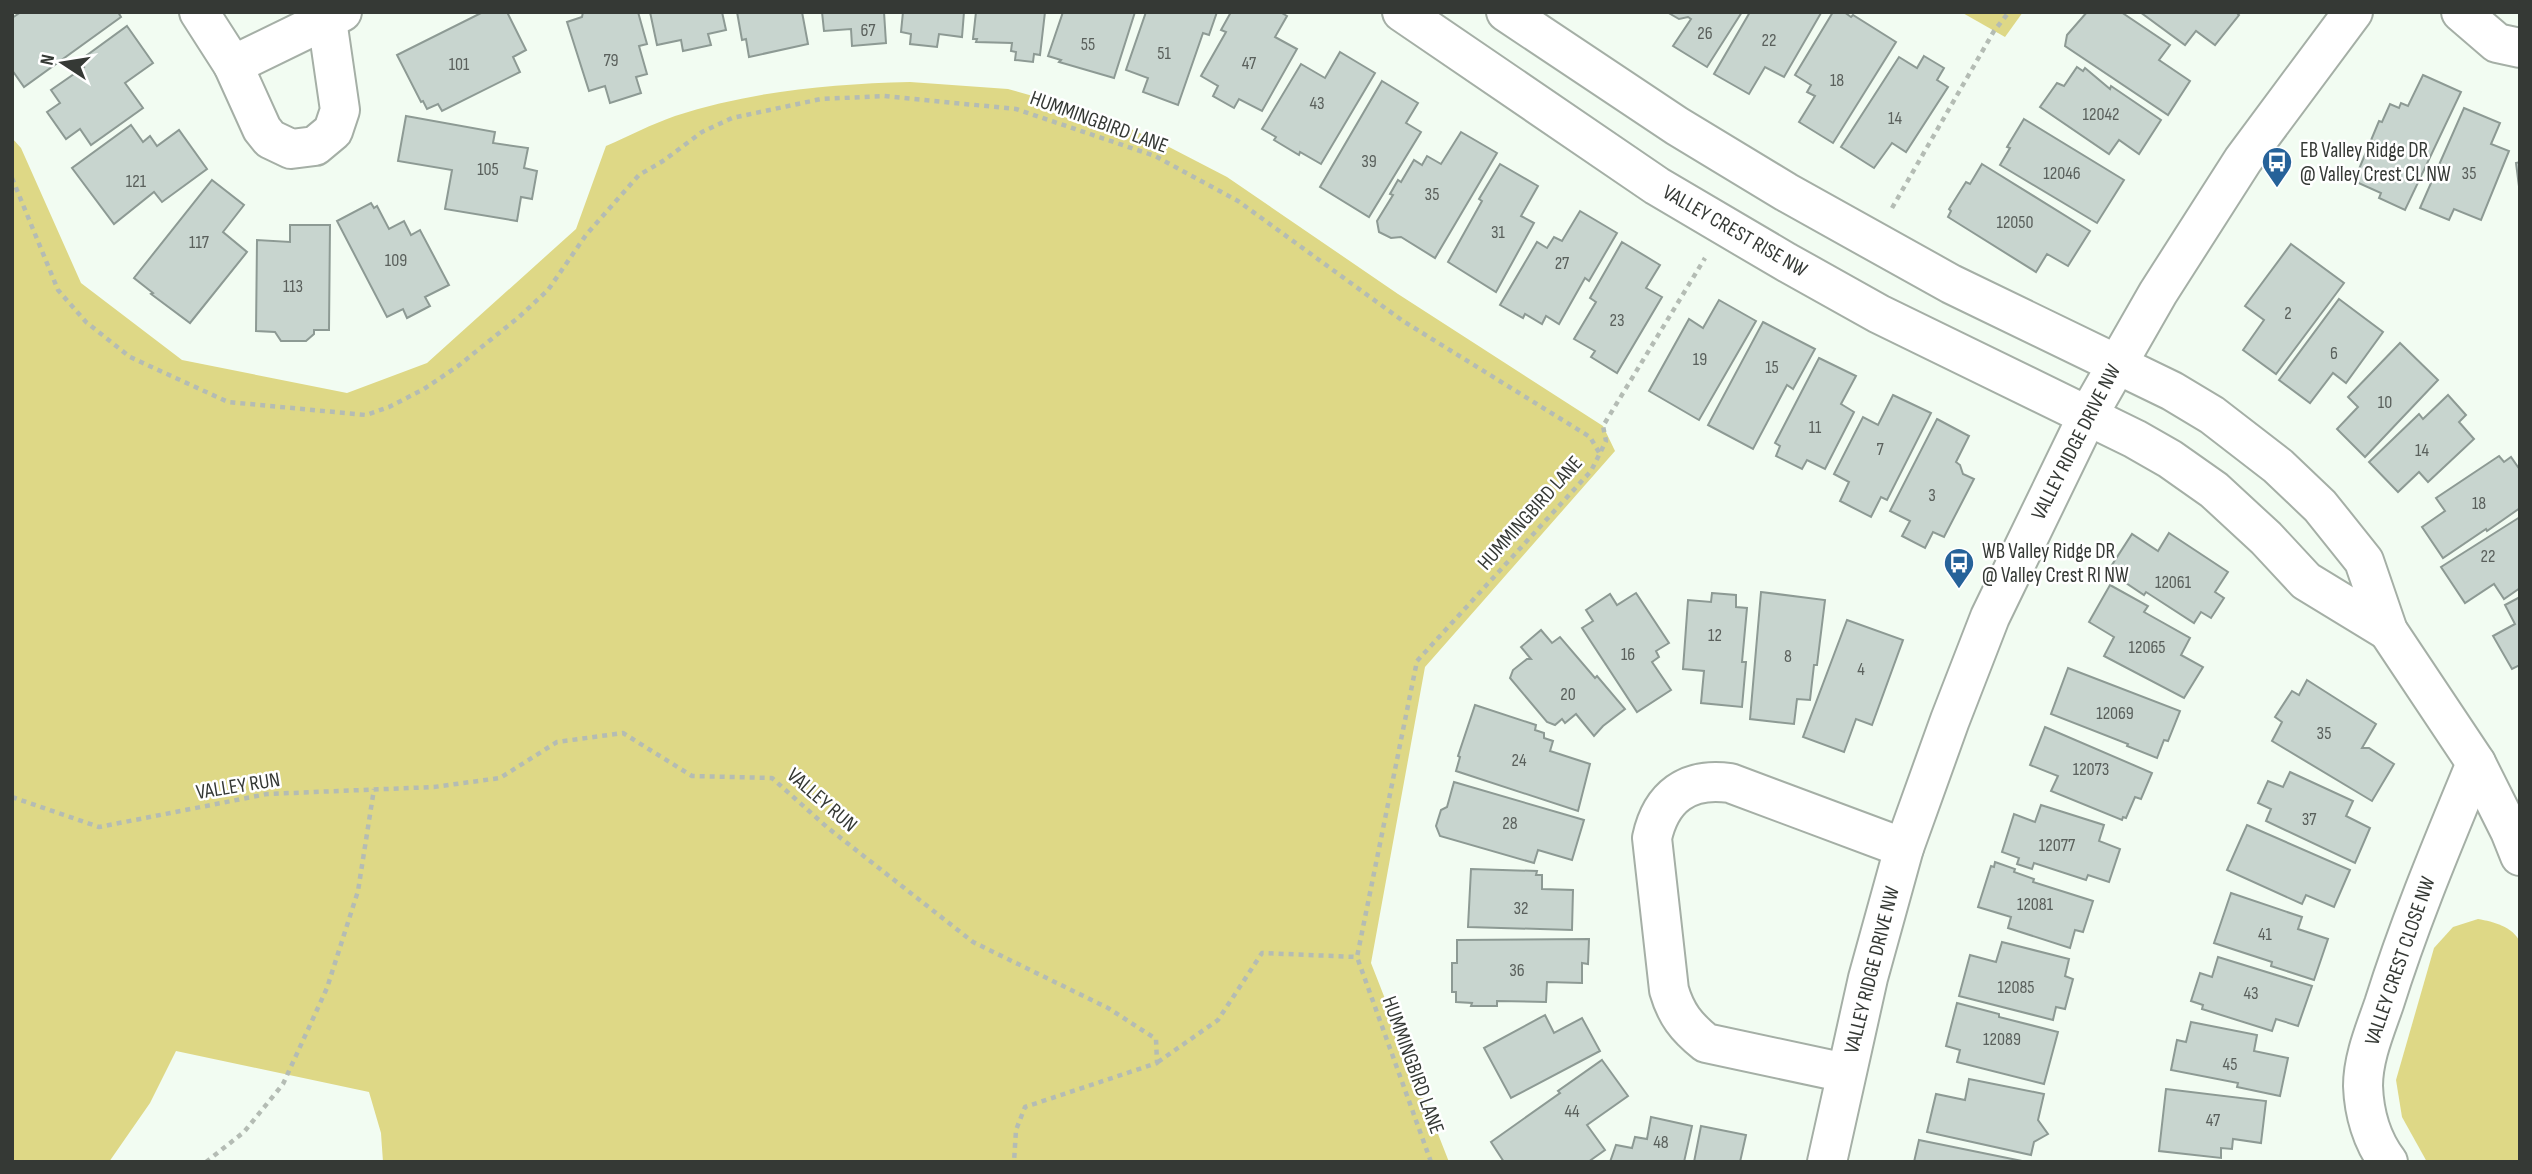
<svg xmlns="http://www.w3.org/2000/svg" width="2532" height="1174" viewBox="0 0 2532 1174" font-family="'Sofia Sans Condensed',sans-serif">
  <rect width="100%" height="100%" fill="#f2fcf2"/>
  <g fill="#ded886">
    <path d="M1961 12H2023L2005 37Z"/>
    <path d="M910 82 1008 89 1104 116 1171 148 1227 177 1398 294 1603 426 1615 451 1425 667 1371 963 1449 1162H383L381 1133 369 1092 176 1051 150 1103 109 1162H12V138L21 148 81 283 182 360 347 393 427 363 576 229 606 146C629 136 652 124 675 116 752 91 830 84 910 82Z"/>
    <path d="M2478 919C2494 922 2512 926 2520 942V1162H2427L2402 1117 2396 1080 2434 948 2453 927Z"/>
  </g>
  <g fill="#c8d5cf" stroke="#8d9a94" stroke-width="2">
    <path d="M21 12H118L121 17 24 87 12 70V18Z"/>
    <path d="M483 12H507L526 50 513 57 520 72 442 111 438 104 427 109 423 101 421 102 397 55Z"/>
    <path d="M583 12H638L647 44 639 46 647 74 636 77 641 93 610 103 605 86 589 91 567 22 582 17Z"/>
    <path d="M650 12H722L726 30 708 34 711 45 683 51 681 40 657 45Z"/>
    <path d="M737 12H802L808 44 749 57 746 39 742 40Z"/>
    <path d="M822 12H884L886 43 852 46 851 29 824 31Z"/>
    <path d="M903 12H964L962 37 939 34 937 47 910 44 911 34 901 32Z"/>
    <path d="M976 12H1045L1040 55 1034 54 1033 62 1015 60 1016 52 1011 51 1012 43 976 42 977 39H973Z"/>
    <path d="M1063 12H1135L1114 78 1059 62 1061 60 1048 56Z"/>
    <path d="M1146 12H1217L1209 35 1203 33 1178 105 1143 92 1148 78 1126 70Z"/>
    <path d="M1231 12H1280L1287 16 1275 37 1297 49 1262 111 1239 99 1234 108 1213 96 1218 86 1201 76 1226 32 1221 30Z"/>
    <path d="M1667 12H1742L1707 67 1673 46 1691 19 1688 17 1679 19Z"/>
    <path d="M1750 12 1821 13 1784 77 1765 67 1749 94 1714 74Z"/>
    <path d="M1833 12H1844L1851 17 1853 15 1896 42 1833 143 1799 122 1815 96 1807 92 1811 85 1795 75Z"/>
    <path d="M2087 12H2121L2170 45 2159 60 2190 81 2168 115 2065 46 2067 35Z"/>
    <path d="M2140 12H2236L2239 15 2215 45 2196 31 2185 45Z"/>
    <path d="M127 26 153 63 125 83 143 108 91 145 80 129 66 139 47 112 60 103 51 90 84 67 79 61Z"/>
    <path d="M1340 52 1375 73 1321 164 1300 152 1299 155 1274 140 1276 137 1262 129 1301 64 1325 78Z"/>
    <path d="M1924 56 1944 68 1937 80 1948 87 1906 152 1892 143 1874 168 1841 147 1899 57 1917 68Z"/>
    <path d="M2077 67 2083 71 2085 68 2110 89 2111 86 2161 120 2139 154 2119 140 2109 154 2040 107 2057 83 2064 86Z"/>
    <path d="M2423 75 2461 92 2405 210 2379 198 2381 193 2354 181 2379 121 2382 122 2390 104 2399 108 2401 103 2408 106Z"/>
    <path d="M1382 81 1418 103 1406 123 1421 132 1369 217 1320 187Z"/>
    <path d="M2464 108 2500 123 2491 144 2509 151 2481 220 2454 209 2449 220 2420 208Z"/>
    <path d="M406 116 495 132 493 143 528 148 524 168 537 171 532 199 521 197 517 221 445 209 452 170 398 161Z"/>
    <path d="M2024 119 2124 180 2097 223 2000 165 2010 148 2007 147Z"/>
    <path d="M131 125 143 142 150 136 157 146 179 130 207 169 162 202 154 192 114 224 72 168Z"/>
    <path d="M1461 132 1497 153 1435 258 1401 237 1391 238 1379 232 1377 221 1393 195 1390 194 1398 180 1401 182 1414 160 1422 165 1427 156 1441 164Z"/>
    <path d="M2520 162V194L2516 163Z"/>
    <path d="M1500 164 1538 186 1521 216 1534 223 1496 292 1448 262 1482 201 1479 199Z"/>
    <path d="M1982 164 2090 231 2068 266 2047 254 2036 272 1948 217 1951 211 1949 209 1966 182 1970 184Z"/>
    <path d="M212 180 244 205 223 232 247 252 190 323 151 294 153 293 134 278Z"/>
    <path d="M371 203 374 208 377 206 389 229 404 221 411 235 420 230 449 285 425 297 430 306 407 318 403 309 387 317 337 221Z"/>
    <path d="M1580 211 1617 233 1589 281 1585 278 1559 324 1546 316 1542 324 1525 314 1523 318 1500 305 1537 242 1547 248 1554 237 1562 241Z"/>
    <path d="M290 225H330L329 330H314V334L306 341H281L275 332 256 331 257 240 290 242Z"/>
    <path d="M1622 242 1660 265 1646 288 1662 297 1617 373 1591 357 1595 351 1574 339 1596 302 1590 298Z"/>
    <path d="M2291 244 2344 283 2276 374 2243 350 2264 320 2245 306Z"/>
    <path d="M2339 299 2383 332 2346 383 2333 373 2310 403 2279 380Z"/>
    <path d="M1719 300 1756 321 1699 420 1649 391 1689 319 1703 328Z"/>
    <path d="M1763 322 1815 349 1793 389 1787 385 1753 449 1708 425Z"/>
    <path d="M2400 343 2438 380 2365 457 2337 429 2358 407 2348 397Z"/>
    <path d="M1819 358 1856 376 1841 404 1854 412 1825 469 1807 460 1802 469 1776 456 1780 446 1775 443Z"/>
    <path d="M1893 395 1931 413 1887 500 1881 497 1871 517 1840 501 1849 482 1834 474 1863 417 1878 425Z"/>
    <path d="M2448 395 2466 415 2459 422 2474 439 2428 482 2419 472 2398 492 2369 462 2419 414 2423 419Z"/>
    <path d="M1937 419 1969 436 1956 462 1960 465 1963 474 1974 479 1944 537 1933 532 1925 548 1902 536 1910 521 1890 511Z"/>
    <path d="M2499 456 2504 462 2511 457 2520 470V508L2487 531 2486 529 2443 558 2422 527 2445 511 2436 498Z"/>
    <path d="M2520 517V588L2504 599 2494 584 2465 603 2441 567Z"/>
    <path d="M2169 533 2228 572 2215 592 2224 598 2211 618 2201 612 2194 623 2146 592 2144 595 2108 571 2132 534 2158 551Z"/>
    <path d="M2110 585 2148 606 2144 612 2190 638 2181 655 2203 667 2184 698 2104 656 2114 637 2089 622Z"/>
    <path d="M1761 592 1825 600 1817 665H1814L1810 700 1797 699 1794 724 1750 719Z"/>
    <path d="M1636 593 1669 643 1656 651 1659 657 1652 662 1671 690 1637 712 1582 628 1593 621 1586 610 1610 594 1617 605Z"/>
    <path d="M1712 593 1736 595V607L1747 608 1742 662H1746L1742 707 1701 703 1704 671 1683 669 1688 600 1711 602Z"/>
    <path d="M2520 597V665L2512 669 2493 636 2515 624 2505 605Z"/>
    <path d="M1847 620 1903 640 1872 725 1856 719 1844 752 1803 737Z"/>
    <path d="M1541 630 1552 643 1560 637 1595 678 1597 676 1625 709 1603 726 1594 736 1576 714 1565 723 1562 719 1555 725 1547 722 1510 678 1513 670 1527 659H1531L1521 647Z"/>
    <path d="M2068 668 2180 711 2168 741 2164 740 2157 758 2127 746 2128 744 2051 714Z"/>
    <path d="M2307 680 2376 724 2362 748H2369L2394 764 2372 801 2272 741 2282 722 2275 717 2292 691 2299 695Z"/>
    <path d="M1475 705 1536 725 1535 730 1544 733V738L1553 741 1550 751 1590 764 1578 811 1456 771 1460 757 1458 756Z"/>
    <path d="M2045 727 2152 773 2141 799 2135 797 2126 818 2123 817 2122 820 2051 791 2058 776 2030 765Z"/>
    <path d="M2290 772 2353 801 2346 816 2370 828 2355 863 2266 821 2271 809 2258 803 2268 781 2283 787Z"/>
    <path d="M1454 782 1584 820 1572 860 1538 850 1534 863 1440 836 1436 826 1441 810 1447 807Z"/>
    <path d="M2041 805 2104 825 2099 841 2120 849 2109 882 2088 875 2086 880 2034 863 2032 869 2017 864 2019 858 2002 852 2014 814 2035 822Z"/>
    <path d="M2247 825 2350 870 2334 907 2306 895 2302 904 2227 870Z"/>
    <path d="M1995 862 2015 869 2014 872 2034 879 2033 882 2093 901 2083 932 2075 930 2070 948 2008 928 2011 917 1978 907 1991 866 1994 867Z"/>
    <path d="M1471 869 1537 871 1536 875H1542V889L1573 890 1572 930 1468 927Z"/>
    <path d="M2231 893 2302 917 2298 929 2328 939 2314 980 2271 966 2272 962 2214 943Z"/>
    <path d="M1589 939 1588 964 1582 963V983L1547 982 1546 1002 1497 1001V1006H1471L1472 1003 1456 1002V992H1452V963H1457V940Z"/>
    <path d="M2002 942 2069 959 2065 976 2073 979 2065 1009 2056 1007 2053 1020 1959 996 1970 955 1996 962Z"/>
    <path d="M2218 957 2312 986 2298 1026 2276 1019 2272 1031 2202 1009 2203 1005 2191 1001 2200 973 2212 977Z"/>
    <path d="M1957 1003 1999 1014V1017L2058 1032 2044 1084 1957 1062 1960 1050 1946 1046Z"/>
    <path d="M1545 1015 1554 1033 1582 1018 1600 1051 1511 1098 1484 1048Z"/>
    <path d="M2191 1022 2257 1035 2254 1051 2288 1058 2280 1096 2237 1087 2238 1083 2171 1070 2177 1040 2186 1042Z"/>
    <path d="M1602 1060 1628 1096 1587 1125 1605 1150 1588 1162H1504L1491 1142 1560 1093 1558 1091Z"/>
    <path d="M1969 1079 2044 1094 2038 1120 2048 1134 2034 1142 2031 1155 1927 1132 1936 1094 1965 1100Z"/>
    <path d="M2166 1089 2266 1101 2261 1143 2233 1139 2232 1149 2221 1148V1158L2159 1151Z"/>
    <path d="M1651 1117 1692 1126 1684 1162H1610L1616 1145 1632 1148 1635 1137 1647 1139Z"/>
    <path d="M1701 1126 1746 1135 1740 1162H1694Z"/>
    <path d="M1919 1140 2027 1162H1914Z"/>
  </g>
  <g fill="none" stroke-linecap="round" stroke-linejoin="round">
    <g stroke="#a5afa6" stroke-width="42">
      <g id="minor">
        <path d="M199 12 233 65 342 12"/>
        <path d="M1402 12 1657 186 1786 262 1879 314 2135 439 2170 459 2214 490 2266 538 2306 581 2388 631"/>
        <path d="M1506 12 1677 126 1786 192 1951 284 2172 391 2212 415 2278 466 2320 506 2364 561 2388 631 2476 763 2510 831 2520 856"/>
        <path d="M2461 12 2497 43 2520 48"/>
        <path d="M233 65 262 129 270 139 291 149 315 146 333 131 340 110 327 20"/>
        <path d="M1846 1073 1706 1043C1686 1027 1676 1014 1669 990L1652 838C1661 797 1687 777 1730 783L1904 848"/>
        <path d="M1827 1162 1868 978 1904 848 1950 720 1990 617 2087 417 2158 293 2243 160 2353 12"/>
        <path d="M2388 1162C2372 1141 2364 1113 2363 1086 2363 1058 2375 1030 2384 1004 2410 921 2443 843 2476 763"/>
      </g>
    </g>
    <g stroke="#b4bcb4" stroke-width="4.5" stroke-dasharray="5 5" stroke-linecap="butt">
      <path d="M12 178 58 290 86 322 130 357 228 402 366 415 389 407 424 389 458 366 519 317 548 290 586 235 639 175 663 161 702 132 732 118 821 99 884 96 1016 109 1155 156 1238 201 1403 321 1590 437 1600 454"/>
      <path d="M1892 208 1994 31 2009 12"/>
      <path d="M12 797 99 827 267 794 434 787 500 778 557 742 623 733 692 776 772 778 828 828 973 942 1108 1008 1156 1039 1157 1063 1025 1107 1016 1130 1014 1162"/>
      <path d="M1158 1062 1218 1020 1262 953 1357 957"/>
      <path d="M206 1162 244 1132 283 1084 327 988 358 891 374 789"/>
      <path d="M1431 1162 1357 957 1417 661 1591 471 1606 441 1603 426 1705 258"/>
    </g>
    <use href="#minor" stroke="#fff" stroke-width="38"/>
  </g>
  <defs>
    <g id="bus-pin" transform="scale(1.575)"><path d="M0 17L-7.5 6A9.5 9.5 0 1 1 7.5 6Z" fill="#266299" stroke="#fff"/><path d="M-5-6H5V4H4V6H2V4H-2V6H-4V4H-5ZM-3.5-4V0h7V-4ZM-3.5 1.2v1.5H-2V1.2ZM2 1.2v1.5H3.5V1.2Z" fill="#fff"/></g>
  </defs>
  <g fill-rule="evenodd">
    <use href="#bus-pin" x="2277" y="162"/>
    <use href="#bus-pin" x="1959" y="563"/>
  </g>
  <g text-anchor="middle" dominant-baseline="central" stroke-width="5" stroke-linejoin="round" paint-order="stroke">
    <g font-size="18" fill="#5a605c">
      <text x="868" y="30">67</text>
      <text x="1705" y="33">26</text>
      <text x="1769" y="40">22</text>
      <text x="1088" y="44">55</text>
      <text x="1164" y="53">51</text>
      <text x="611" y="60">79</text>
      <text x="1249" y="63">47</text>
      <text x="459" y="64">101</text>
      <text x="1837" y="80">18</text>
      <text x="1317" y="103">43</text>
      <text x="2101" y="114">12042</text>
      <text x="1895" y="118">14</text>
      <text x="1369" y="161">39</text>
      <text x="488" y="169">105</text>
      <text x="2062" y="173">12046</text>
      <text x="2469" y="173">35</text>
      <text x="136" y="181">121</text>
      <text x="1432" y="194">35</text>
      <text x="2015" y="222">12050</text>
      <text x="1498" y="232">31</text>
      <text x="199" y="242">117</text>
      <text x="396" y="260">109</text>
      <text x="1562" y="263">27</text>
      <text x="293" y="286">113</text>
      <text x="2288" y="313">2</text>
      <text x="1617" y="320">23</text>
      <text x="2334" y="353">6</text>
      <text x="1700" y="359">19</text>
      <text x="1772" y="367">15</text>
      <text x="2385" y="402">10</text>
      <text x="1815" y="427">11</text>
      <text x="1880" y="449">7</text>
      <text x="2422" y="450">14</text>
      <text x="1932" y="495">3</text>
      <text x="2479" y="503">18</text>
      <text x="2488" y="556">22</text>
      <text x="2173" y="582">12061</text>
      <text x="1715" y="635">12</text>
      <text x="2147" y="647">12065</text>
      <text x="1628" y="654">16</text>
      <text x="1788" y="656">8</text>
      <text x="1861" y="669">4</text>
      <text x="1568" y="694">20</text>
      <text x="2115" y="713">12069</text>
      <text x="2324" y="733">35</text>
      <text x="1519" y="760">24</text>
      <text x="2091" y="769">12073</text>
      <text x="2309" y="819">37</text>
      <text x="1510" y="823">28</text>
      <text x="2057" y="845">12077</text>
      <text x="2035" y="904">12081</text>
      <text x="1521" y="908">32</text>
      <text x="2265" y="934">41</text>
      <text x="1517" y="970">36</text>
      <text x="2016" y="987">12085</text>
      <text x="2251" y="993">43</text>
      <text x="2002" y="1039">12089</text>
      <text x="2230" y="1064">45</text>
      <text x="1572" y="1111">44</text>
      <text x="2213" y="1120">47</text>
      <text x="1661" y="1142">48</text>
    </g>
    <g font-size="21" fill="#353935" stroke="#fff">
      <text transform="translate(1099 122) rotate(20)">HUMMINGBIRD LANE</text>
      <text transform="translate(1735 231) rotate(30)">VALLEY CREST RISE NW</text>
      <text transform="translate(2076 442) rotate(-63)">VALLEY RIDGE DRIVE NW</text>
      <text transform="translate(1530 513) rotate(-48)">HUMMINGBIRD LANE</text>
      <text transform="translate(238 786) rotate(-9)">VALLEY RUN</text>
      <text transform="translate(822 800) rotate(41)">VALLEY RUN</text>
      <text transform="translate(2400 961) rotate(-71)">VALLEY CREST CLOSE NW</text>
      <text transform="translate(1872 970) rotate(-76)">VALLEY RIDGE DRIVE NW</text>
      <text transform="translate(1413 1065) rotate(70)">HUMMINGBIRD LANE</text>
    </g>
    <g font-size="21" fill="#353935" stroke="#fff" text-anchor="start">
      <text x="2300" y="150">EB Valley Ridge DR<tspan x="2300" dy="24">@ Valley Crest CL NW</tspan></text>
      <text x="1982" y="551">WB Valley Ridge DR<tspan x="1982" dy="24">@ Valley Crest RI NW</tspan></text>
    </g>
  </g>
  <rect width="2532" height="1174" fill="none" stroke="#353935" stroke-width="28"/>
  <g transform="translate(63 63) rotate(282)" stroke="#ffffff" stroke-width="5" paint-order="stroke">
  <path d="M0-5L12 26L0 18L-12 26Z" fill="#353935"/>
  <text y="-10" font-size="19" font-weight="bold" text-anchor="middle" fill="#353935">N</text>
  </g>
</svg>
